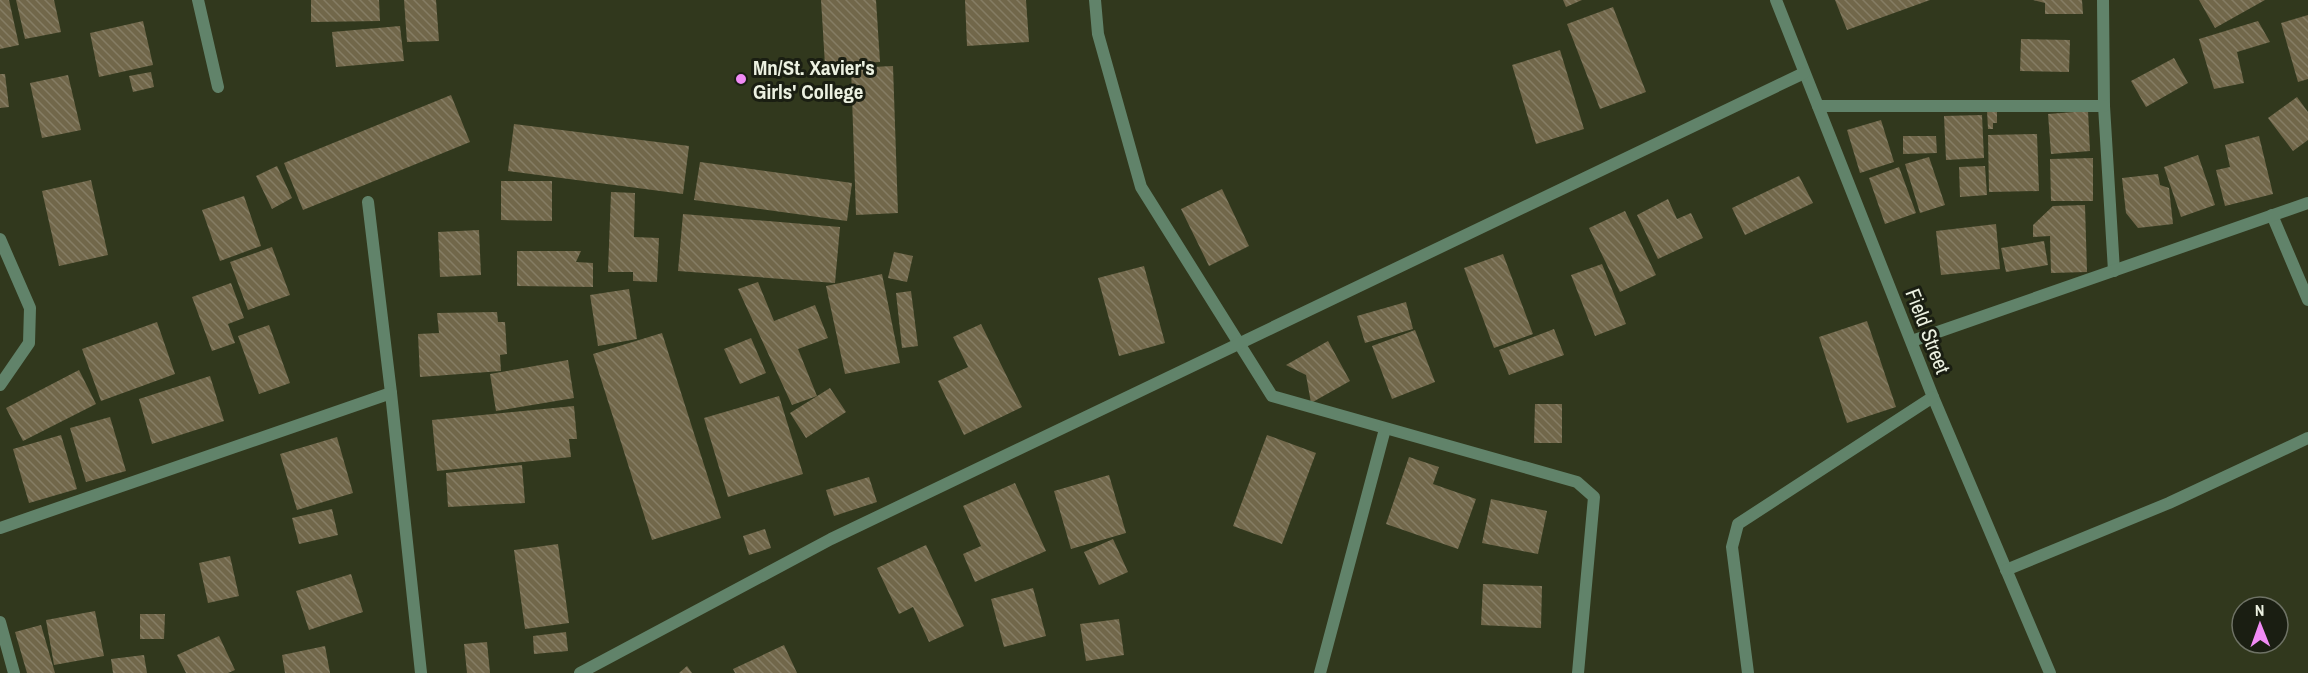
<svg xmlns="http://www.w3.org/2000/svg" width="2308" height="673" viewBox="0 0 2308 673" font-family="'Archivo Narrow',sans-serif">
  <defs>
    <pattern id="building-back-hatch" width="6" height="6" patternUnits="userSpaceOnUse" patternTransform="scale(1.5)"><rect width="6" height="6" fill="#71674a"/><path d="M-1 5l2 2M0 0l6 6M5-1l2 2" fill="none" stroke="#857d64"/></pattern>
  </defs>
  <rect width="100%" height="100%" fill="#31381d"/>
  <g fill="url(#building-back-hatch)">
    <path d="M0 0H9L19 45 0 49Z"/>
    <path d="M16 0H54L61 32 25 39Z"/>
    <path d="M311 0H379L380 21 311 22Z"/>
    <path d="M404 0H436L439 41 407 42Z"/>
    <path d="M821 0H876L880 62 825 65Z"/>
    <path d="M965 0H1026L1029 42 967 46Z"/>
    <path d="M1563 0H1582L1566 7Z"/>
    <path d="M1835 0H1930L1847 30Z"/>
    <path d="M2033 0H2082L2083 14H2045V3Z"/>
    <path d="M2199 0H2265L2215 28Z"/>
    <path d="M1613 7 1646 92 1600 109 1567 24Z"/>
    <path d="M2308 15V79L2298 82 2281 23Z"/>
    <path d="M143 21 153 65 99 77 90 33Z"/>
    <path d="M2258 21 2270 42 2237 52 2244 83 2214 89 2199 39Z"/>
    <path d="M400 26 404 61 336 67 332 32Z"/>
    <path d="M2021 39 2070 40 2069 72 2020 71Z"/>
    <path d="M1560 50 1584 129 1536 144 1512 65Z"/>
    <path d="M2174 58 2188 83 2146 107 2131 81Z"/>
    <path d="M893 66 898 213 856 215 851 68Z"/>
    <path d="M151 72 154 87 133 92 129 76Z"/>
    <path d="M0 74H5L9 107 0 108Z"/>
    <path d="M68 75 81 130 42 138 30 83Z"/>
    <path d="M451 95 470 142 303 210 284 163Z"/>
    <path d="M2297 97 2308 112V140L2293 151 2268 118Z"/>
    <path d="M1987 110H1997V123H1993V129H1988Z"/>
    <path d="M2088 111 2090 151 2051 154 2048 114Z"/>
    <path d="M1982 115 1984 158 1946 160 1944 116Z"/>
    <path d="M1881 120 1894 162 1860 173 1847 130Z"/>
    <path d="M514 124 689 146 683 194 508 171Z"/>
    <path d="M2037 134 2039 191 1989 192 1988 135Z"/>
    <path d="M1903 136H1936L1937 153 1903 154Z"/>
    <path d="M2259 136 2273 194 2225 206 2216 170 2230 167 2225 145Z"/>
    <path d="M2198 155 2215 205 2181 217 2164 167Z"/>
    <path d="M1929 157 1945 205 1920 213 1905 164Z"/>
    <path d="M2093 158V201H2051L2050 159Z"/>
    <path d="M700 162 852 183 847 221 694 200Z"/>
    <path d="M277 166 292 198 272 209 256 176Z"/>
    <path d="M1985 166 1987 195 1960 197 1959 167Z"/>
    <path d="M1899 167 1916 213 1885 224 1869 178Z"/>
    <path d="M2158 174 2160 185 2169 188 2173 224 2138 228 2126 213 2122 178Z"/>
    <path d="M1799 176 1813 203 1745 235 1732 208Z"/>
    <path d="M91 180 108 255 59 266 42 191Z"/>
    <path d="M501 181H552V221L501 220Z"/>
    <path d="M1222 189 1249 246 1209 266 1181 209Z"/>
    <path d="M611 192 635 193 634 237 659 238 657 282 633 281V272H608Z"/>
    <path d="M244 196 261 246 220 261 202 210Z"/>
    <path d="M1668 199 1677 219 1691 213 1703 238 1658 259 1637 215Z"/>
    <path d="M2085 205 2087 272 2051 273 2050 236 2033 237V225L2053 206Z"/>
    <path d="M1625 211 1656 275 1620 292 1589 228Z"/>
    <path d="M683 214 840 227 835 283 678 271Z"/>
    <path d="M1996 224 2000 269 1941 275 1936 231Z"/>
    <path d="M479 230 481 275 440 277 438 232Z"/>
    <path d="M2044 241 2048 265 2006 272 2001 248Z"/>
    <path d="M272 247 290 295 248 310 230 262Z"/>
    <path d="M517 251H581L576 262 593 263V287L517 286Z"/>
    <path d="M894 252 913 256 907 282 888 278Z"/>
    <path d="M1503 254 1533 334 1494 348 1464 268Z"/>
    <path d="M1602 264 1626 324 1595 336 1571 275Z"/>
    <path d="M1144 266 1165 343 1119 356 1098 278Z"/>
    <path d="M882 274 900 363 845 374 826 286Z"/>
    <path d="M758 282 774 321 815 305 828 338 798 349 817 396 792 405 738 289Z"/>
    <path d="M231 283 244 318 228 324 235 343 212 351 192 297Z"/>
    <path d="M629 289 637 339 598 346 590 295Z"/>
    <path d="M911 291 918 346 902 348 896 293Z"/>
    <path d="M1406 302 1413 329 1365 343 1357 316Z"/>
    <path d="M497 312 498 322H505L507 354 500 355 501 371 420 377 418 334 439 333 437 313Z"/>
    <path d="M1867 321 1896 407 1847 423 1819 337Z"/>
    <path d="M157 322 175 374 101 401 82 349Z"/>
    <path d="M981 324 1022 407 964 435 938 381 968 367 953 337Z"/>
    <path d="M269 325 290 383 259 394 238 336Z"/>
    <path d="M1554 329 1564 355 1509 375 1499 350Z"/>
    <path d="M1415 330 1435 382 1392 399 1372 346Z"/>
    <path d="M662 333 721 518 652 540 593 354Z"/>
    <path d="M751 338 766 373 740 384 724 349Z"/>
    <path d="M1328 341 1350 381 1311 403 1306 375 1286 365Z"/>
    <path d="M568 360 574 398 496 411 490 374Z"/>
    <path d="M79 370 96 404 23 441 6 408Z"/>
    <path d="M210 376 224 421 152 444 139 399Z"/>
    <path d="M830 388 846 412 806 438 790 413Z"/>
    <path d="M779 396 803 474 728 497 704 418Z"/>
    <path d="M1535 404H1562V443H1534Z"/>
    <path d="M574 406 577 439H569L571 457 437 471 432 420Z"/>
    <path d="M110 417 126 471 86 482 70 428Z"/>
    <path d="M61 435 77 489 29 503 13 449Z"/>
    <path d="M1267 435 1316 453 1282 544 1233 526Z"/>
    <path d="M337 437 353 493 297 510 280 454Z"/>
    <path d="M1409 457 1439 467 1433 484 1476 499 1458 549 1386 524Z"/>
    <path d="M522 465 525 503 448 507 446 473Z"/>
    <path d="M1109 475 1126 533 1071 549 1054 491Z"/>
    <path d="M869 477 877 502 834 516 826 490Z"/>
    <path d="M1015 483 1046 551 975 582 963 554 981 546 963 506Z"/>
    <path d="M1491 499 1547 511 1538 554 1482 543Z"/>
    <path d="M332 509 338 535 299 544 292 518Z"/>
    <path d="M765 529 771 548 749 555 743 536Z"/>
    <path d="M1113 539 1128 572 1099 585 1084 552Z"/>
    <path d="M558 544 569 623 525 629 514 550Z"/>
    <path d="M926 545 964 626 929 642 913 607 899 614 877 568Z"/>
    <path d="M230 556 239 596 208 603 199 563Z"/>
    <path d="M351 574 363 612 309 630 296 591Z"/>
    <path d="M1483 584 1542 586 1541 628 1481 625Z"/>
    <path d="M1033 588 1046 636 1004 647 991 599Z"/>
    <path d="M95 611 104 656 54 665 46 620Z"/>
    <path d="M140 614H165L164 639H140Z"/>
    <path d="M1119 619 1124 655 1086 661 1080 624Z"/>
    <path d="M41 625 55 673H27L15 632Z"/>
    <path d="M566 632 568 651 534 654 533 636Z"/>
    <path d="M219 636 235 670 228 673H186L177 655Z"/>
    <path d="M487 642 490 673H467L464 644Z"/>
    <path d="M784 645 797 673H735L733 669Z"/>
    <path d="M325 646 330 673H285L282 655Z"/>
    <path d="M144 655 147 673H113L111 659Z"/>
    <path d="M687 666 692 673H679Z"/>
  </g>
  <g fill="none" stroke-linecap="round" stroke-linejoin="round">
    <g stroke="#61836a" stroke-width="12">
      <path d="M198 0 218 87"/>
      <path d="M1095 0 1098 34 1141 187 1272 396 1577 482 1594 497 1578 673"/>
      <path d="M1776 0 1933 397 2050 673"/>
      <path d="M2103 0 2104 106 2114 271"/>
      <path d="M1818 106H2104"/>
      <path d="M368 202 391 393"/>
      <path d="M2272 215 2308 300"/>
      <path d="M0 239 30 308 29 343 0 385"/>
      <path d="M1912 341 2308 203"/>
      <path d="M0 528 391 393 421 673"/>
      <path d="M2006 570 2169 503 2308 438"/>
      <path d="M0 622 14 673"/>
      <path d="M580 673 831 539 1804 73"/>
      <path d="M1320 673 1385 429"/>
      <path d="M1748 673 1732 547 1738 524 1933 397"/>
    </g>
  </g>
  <circle fill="#f18bf5" stroke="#1a1e12" stroke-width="2" cx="741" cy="79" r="6"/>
  <g text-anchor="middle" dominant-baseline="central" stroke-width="6" stroke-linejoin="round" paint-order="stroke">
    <g font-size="21" font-weight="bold" fill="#ecf1e1" stroke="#1a1e12" text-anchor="start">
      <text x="753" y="67">Mn/St. Xavier's<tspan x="753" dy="24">Girls' College</tspan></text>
    </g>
    <g font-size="21" fill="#ecf1e1" stroke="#1a1e12">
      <text transform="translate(1928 331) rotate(69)">Field Street</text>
    </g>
  </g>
  <g transform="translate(2260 625) rotate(359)"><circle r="28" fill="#1a1e12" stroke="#6e7265" stroke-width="1.5"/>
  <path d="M0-4.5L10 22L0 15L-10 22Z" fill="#f18bf5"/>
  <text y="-9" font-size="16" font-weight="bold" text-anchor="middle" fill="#ecf1e1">N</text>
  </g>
</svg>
